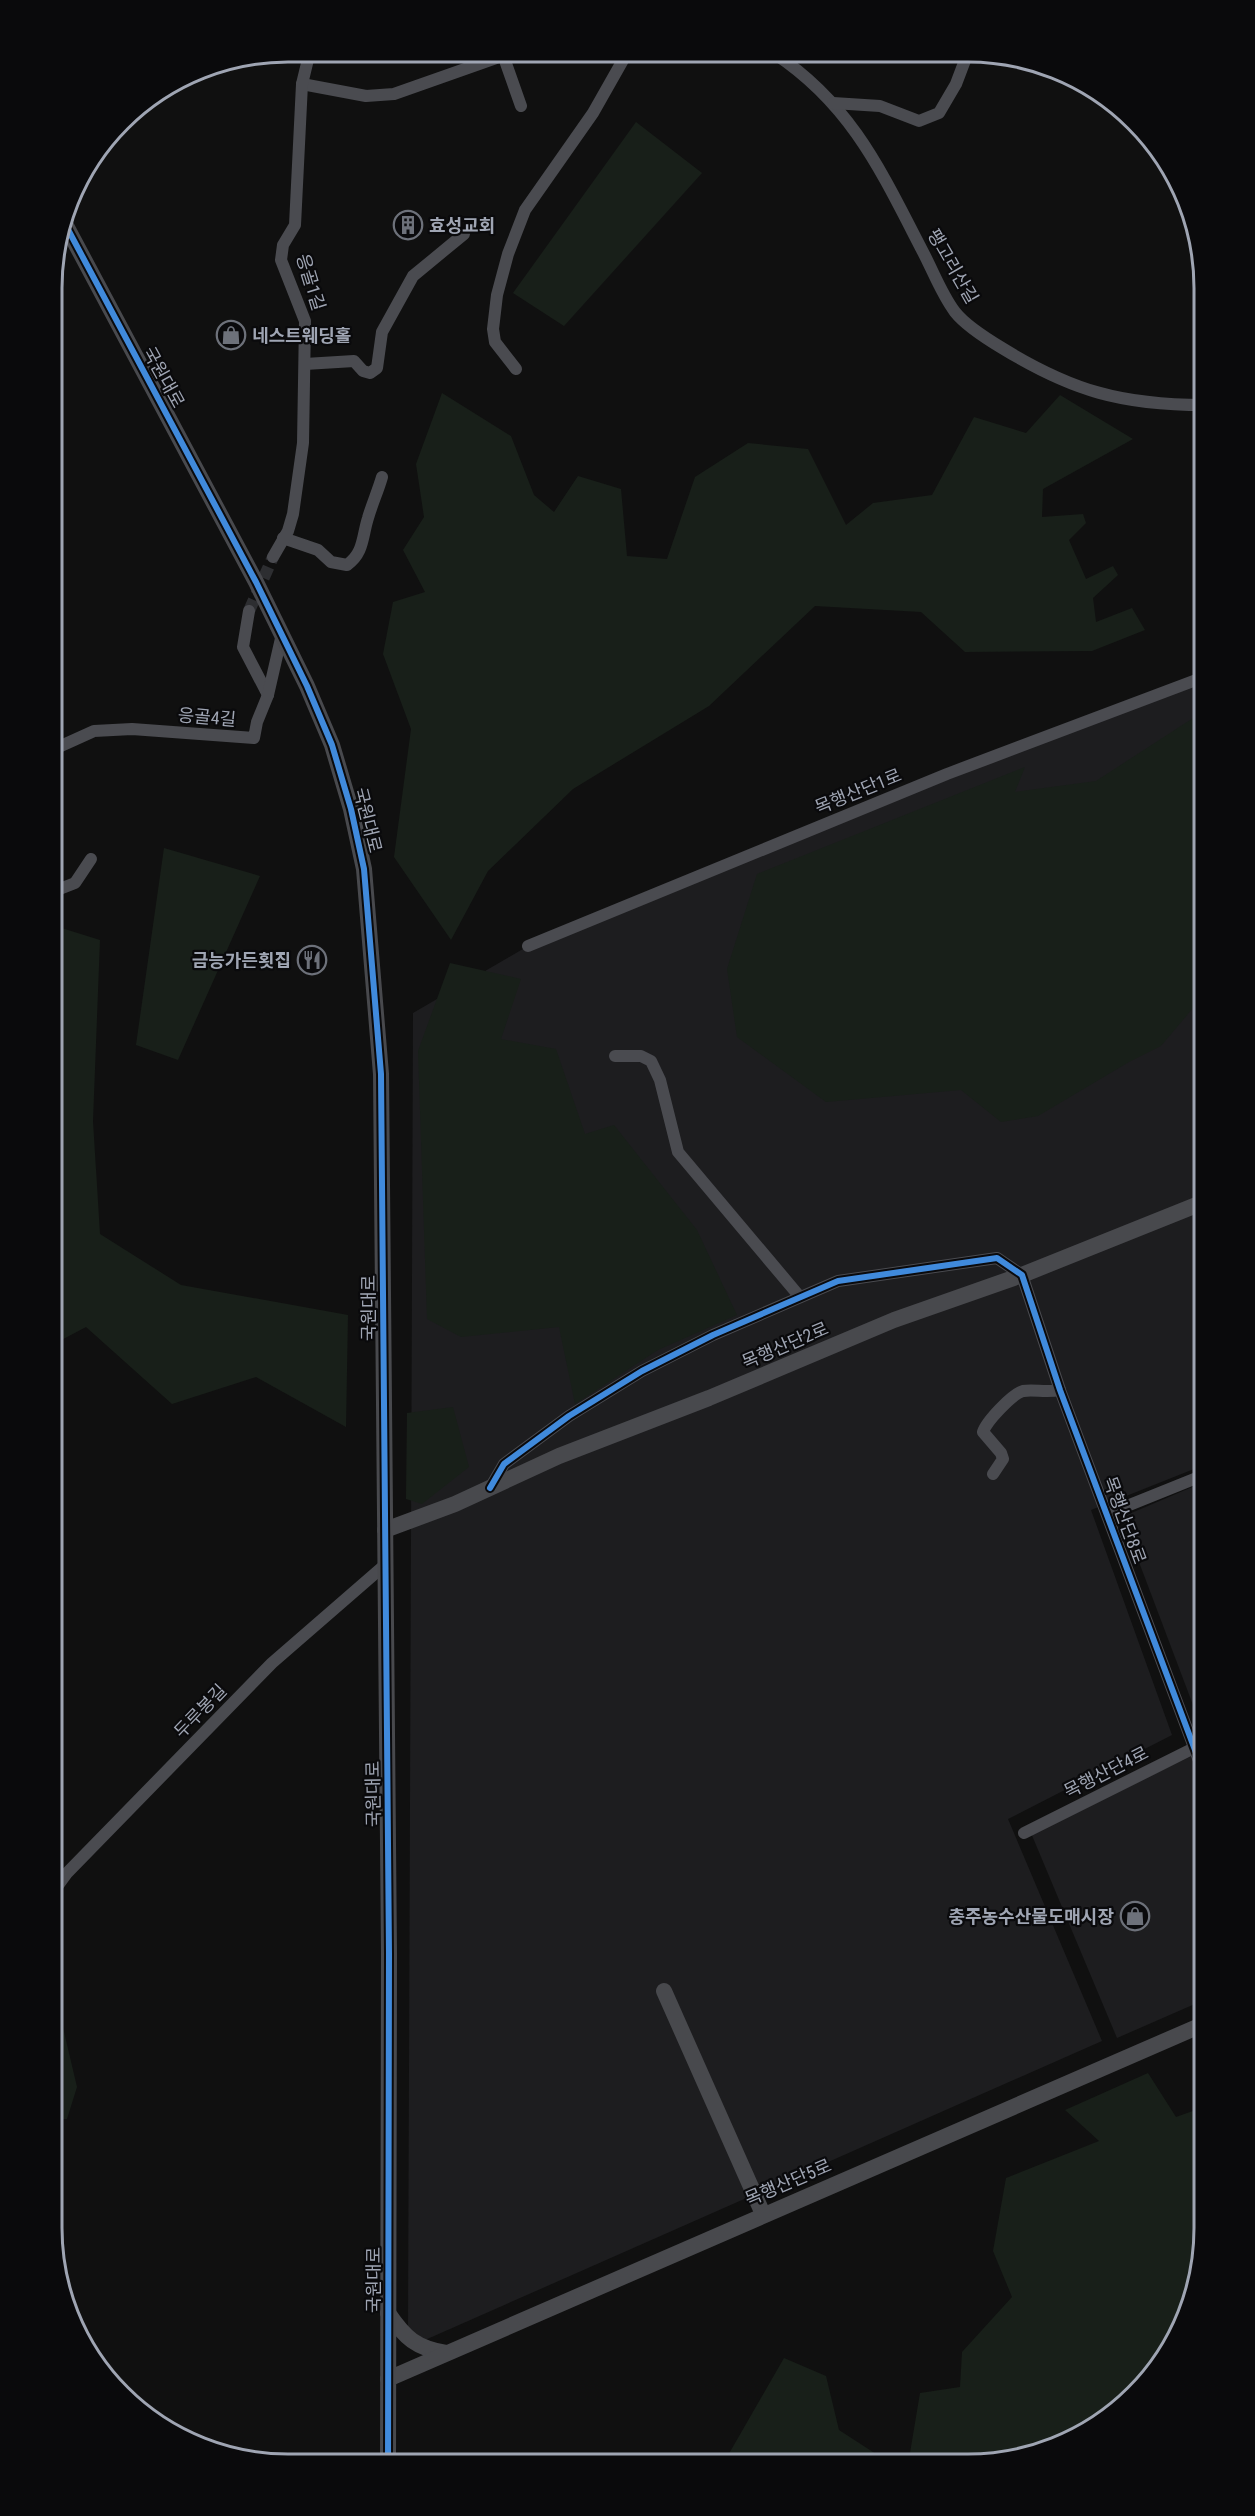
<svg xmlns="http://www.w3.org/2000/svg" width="1255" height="2516" viewBox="0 0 1255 2516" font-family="'Roboto Condensed','Noto Sans KR',sans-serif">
  <rect width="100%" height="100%" fill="#101010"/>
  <g fill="#1d1d1f">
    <path d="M1204 678V1465L1091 1510 1172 1735 1008 1819 1102 2041 425 2340 408 2328 413 1013 528 946Z"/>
    <path d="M1204 1482V1734L1122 1517Z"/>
    <path d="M1204 1750V2000L1117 2038 1031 1833Z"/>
  </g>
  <g fill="#181f19">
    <path d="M636 122 702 173 564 326 513 293Z"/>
    <path d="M442 393 511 436 534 495 554 512 578 476 621 489 627 556 667 559 695 477 748 443 808 449 846 525 873 503 932 495 974 417 1026 433 1060 395 1133 439 1043 489 1042 517 1083 514 1086 523 1069 540 1086 579 1113 566 1118 575 1093 598 1096 622 1132 608 1145 630 1092 651 965 652 921 612 815 606 709 706 573 789 488 871 451 940 394 857 411 729 383 654 393 602 425 592 403 550 424 517 416 464Z"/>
    <path d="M1204 711V995L1161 1046 1129 1062 1038 1116 1001 1122 961 1090 826 1102 737 1037 727 969 757 874 1025 767 1015 792 1096 781Z"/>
    <path d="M164 848 260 876 178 1060 136 1045Z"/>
    <path d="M52 925 100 940 93 1121 100 1234 181 1285 348 1315 346 1427 256 1377 172 1404 86 1327 52 1345Z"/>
    <path d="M450 963 521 979 501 1039 556 1049 585 1134 614 1125 697 1230 737 1315 658 1350 575 1404 559 1327 461 1337 427 1319 418 1051Z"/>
    <path d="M453 1407 469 1467 422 1504 406 1499 407 1413Z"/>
    <path d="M51 1977 77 2087 67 2119H51Z"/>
    <path d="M1148 2073 1176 2117 1204 2107 1203 2244 1186 2318 1155 2373 1099 2425 1043 2453 967 2465H908L920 2393 960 2387 962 2352 1012 2297 993 2251 1006 2178 1099 2141 1065 2110Z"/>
    <path d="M784 2358 826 2376 839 2430 893 2465 723 2464Z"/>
  </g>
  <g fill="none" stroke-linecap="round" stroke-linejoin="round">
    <path stroke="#2d2e31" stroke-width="12" stroke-dasharray="12 6" stroke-linecap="butt" d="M249 611 273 557"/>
    <g stroke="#4a4b50" stroke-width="12">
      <path d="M502 52 521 106"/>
      <path d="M775 54C852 105 882 173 923 252 933 271 942 295 955 312 966 326 987 339 1002 348 1072 391 1122 405 1204 405"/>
      <path d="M302 84 366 96 394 94 513 52"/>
      <path d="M833 103 880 106 919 121 939 113 956 84 967 55"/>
      <path d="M305 364 354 361 363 371 370 373 377 368 382 332 413 276 464 234"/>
      <path d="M516 369 495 342 493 329 497 295 508 254 525 210 593 113 627 53"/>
      <path d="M283 538 318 550 331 562 347 565C364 553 362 537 368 518 372 504 378 491 382 477"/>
      <path d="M273 557 288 531 293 514 303 443 305 321 281 260 283 245 295 225 302 84 310 51"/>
      <path d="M249 611 243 647 268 695"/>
      <path d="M52 750 94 731 132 729 254 738 257 722 268 695 282 634"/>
      <path d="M52 892 75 883 91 859"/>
      <path d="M528 946 947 774 1204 677"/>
      <path d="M615 1056H641L651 1061 660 1080 678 1152 800 1297"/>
      <path d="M993 1474 1003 1459 1001 1453 983 1432C986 1422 1012 1394 1023 1391 1034 1389 1046 1393 1060 1390"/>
      <path d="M490 1488 504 1464 569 1416 642 1371 713 1335 838 1281 997 1258 1022 1275 1060 1390 1204 1774"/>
      <path d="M1107 1514 1204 1475"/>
      <path d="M1024 1833 1204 1743"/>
      <path d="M51 1895 67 1873 272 1663 386 1564"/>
    </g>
    <g stroke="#48494d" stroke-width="16">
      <path d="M64 222 256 582 307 686 332 745 351 809 364 869 381 1074 389 1953 388 2463"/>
      <path d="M385 1530 455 1504 559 1456 709 1398 894 1320 1022 1275 1204 1202"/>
      <path d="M664 1991 763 2214"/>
      <path d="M388 2313C405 2338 416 2348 446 2353"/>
      <path d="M388 2379 1204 2024"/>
    </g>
    <g stroke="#0a0a0c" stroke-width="10">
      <g id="cycleway">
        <path d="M64 222 256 582 307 686 332 745 351 809 364 869 381 1074 389 1953 388 2463"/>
        <path d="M490 1488 504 1464 569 1416 642 1371 713 1335 838 1281 997 1258 1022 1275 1060 1390 1204 1774"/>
      </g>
    </g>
    <use href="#cycleway" stroke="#408adc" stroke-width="6"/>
  </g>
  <defs>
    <g id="building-ring" transform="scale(1.5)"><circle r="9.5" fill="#0a0a0c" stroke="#6d717a" stroke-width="1.5"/><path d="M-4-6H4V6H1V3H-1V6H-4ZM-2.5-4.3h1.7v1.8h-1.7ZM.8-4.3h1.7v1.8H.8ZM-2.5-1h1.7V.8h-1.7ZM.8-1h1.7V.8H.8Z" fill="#6d717a"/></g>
    <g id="shop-ring" transform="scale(1.5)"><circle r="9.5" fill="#0a0a0c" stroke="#6d717a" stroke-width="1.5"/><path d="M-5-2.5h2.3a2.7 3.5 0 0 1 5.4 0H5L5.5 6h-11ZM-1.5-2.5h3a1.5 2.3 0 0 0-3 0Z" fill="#6d717a"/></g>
    <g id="restaurant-ring" transform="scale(1.5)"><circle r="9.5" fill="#0a0a0c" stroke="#6d717a" stroke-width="1.5"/><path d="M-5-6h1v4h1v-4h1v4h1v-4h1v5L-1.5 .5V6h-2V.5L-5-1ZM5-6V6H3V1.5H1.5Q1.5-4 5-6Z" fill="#6d717a"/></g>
  </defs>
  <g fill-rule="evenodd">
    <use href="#building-ring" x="408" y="225"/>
    <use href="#shop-ring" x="231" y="335"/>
    <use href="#restaurant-ring" x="312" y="960"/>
    <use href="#shop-ring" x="1135" y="1916"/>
  </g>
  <g text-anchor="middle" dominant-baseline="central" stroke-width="4.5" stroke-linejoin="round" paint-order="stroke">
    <g font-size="18" font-weight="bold" fill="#9fa5b3" stroke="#0a0a0c" text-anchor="start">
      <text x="429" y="225">효성교회</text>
      <text x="252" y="335">네스트웨딩홀</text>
      <text x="291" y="960" text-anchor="end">금능가든횟집</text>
      <text x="1114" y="1916" text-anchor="end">충주농수산물도매시장</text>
    </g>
    <g font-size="18" fill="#9fa5b3" stroke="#0a0a0c">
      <text transform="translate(953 266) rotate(60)">팽고리산길</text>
      <text transform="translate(311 282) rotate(73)">응골1길</text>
      <text transform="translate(164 377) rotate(61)">국원대로</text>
      <text transform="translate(207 717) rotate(5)">응골4길</text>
      <text transform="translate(858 791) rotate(-22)">목행산단1로</text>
      <text transform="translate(368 820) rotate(76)">국원대로</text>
      <text transform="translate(368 1308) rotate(-90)">국원대로</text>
      <text transform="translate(785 1345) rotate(-23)">목행산단2로</text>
      <text transform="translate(1125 1520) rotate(70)">목행산단8로</text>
      <text transform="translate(200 1711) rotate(-46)">두루봉길</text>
      <text transform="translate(1106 1772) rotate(-27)">목행산단4로</text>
      <text transform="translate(373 1794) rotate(-91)">국원대로</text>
      <text transform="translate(788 2182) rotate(-23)">목행산단5로</text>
      <text transform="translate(373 2280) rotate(-90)">국원대로</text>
    </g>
  </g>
  <path d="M0 0H1255V2516H0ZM288 62H968A226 226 0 0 1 1194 288V2228A226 226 0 0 1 968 2454H288A226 226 0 0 1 62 2228V288A226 226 0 0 1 288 62Z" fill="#0a0a0c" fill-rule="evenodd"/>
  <path fill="none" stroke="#9fa5b3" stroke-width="3" d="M288 62H968A226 226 0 0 1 1194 288V2228A226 226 0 0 1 968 2454H288A226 226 0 0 1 62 2228V288A226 226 0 0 1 288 62Z"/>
</svg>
